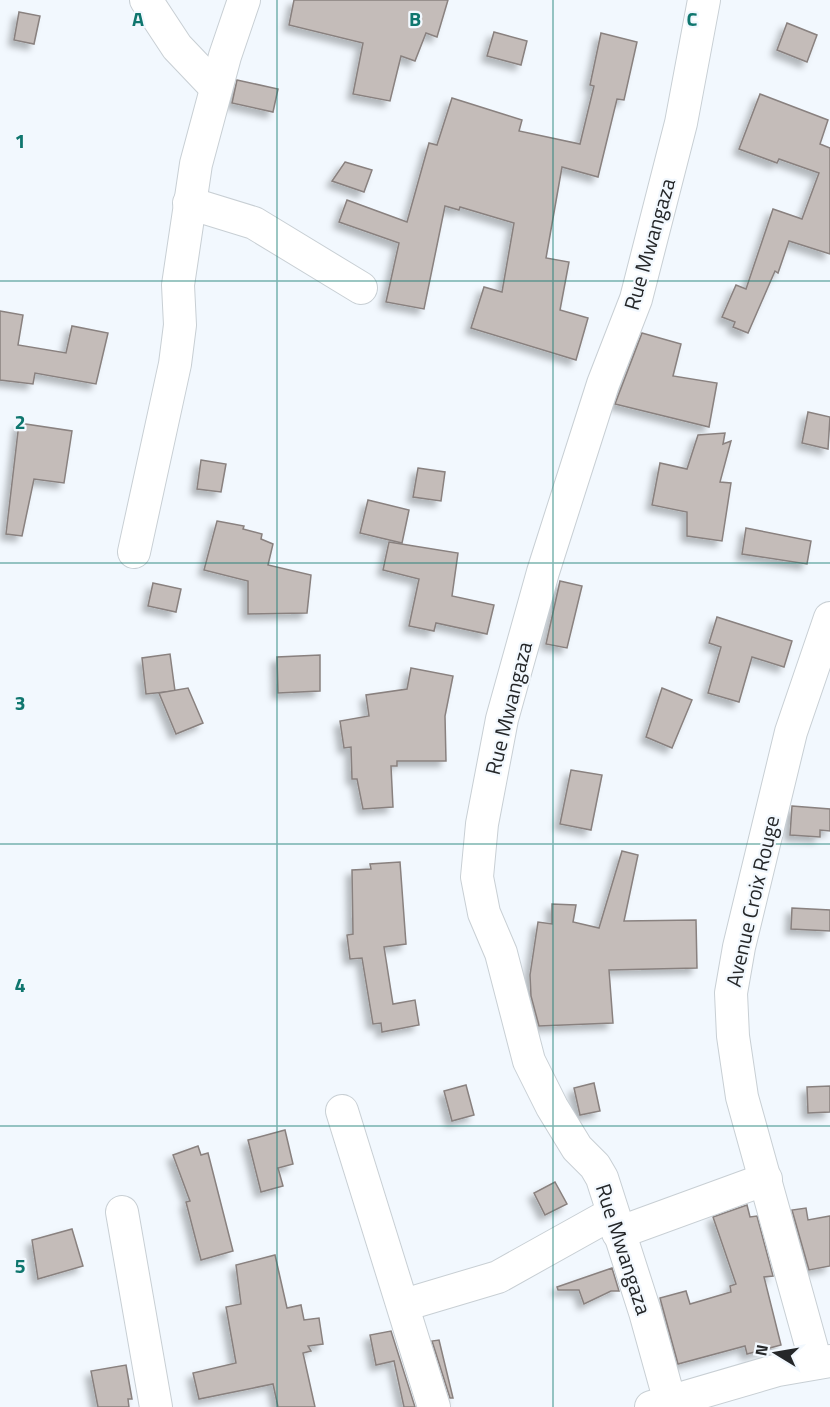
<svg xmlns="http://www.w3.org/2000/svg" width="830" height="1407" viewBox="0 0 830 1407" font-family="'Titillium Web',sans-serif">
  <defs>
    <filter id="shadow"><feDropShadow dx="-5.5" dy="5.5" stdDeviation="3" flood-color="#0004"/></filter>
  </defs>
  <rect width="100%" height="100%" fill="#f2f8fe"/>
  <g fill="#c4bcb9" stroke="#89817f" stroke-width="1.5" filter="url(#shadow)">
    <path d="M294 0H448L437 37 426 33 415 61 401 56 390 101 353 94 363 43 289 25Z"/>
    <path d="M19 12 40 16 34 44 14 40Z"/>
    <path d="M787 23 817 35 807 62 777 50Z"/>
    <path d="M494 32 527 41 521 65 487 56Z"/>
    <path d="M601 33 637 42 624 100 617 99 598 177 562 167 546 258 569 262 560 310 588 318 576 360 471 328 484 287 502 292 514 223 460 207 459 210 445 206 424 309 386 302 399 243 339 222 347 200 407 222 429 143 437 145 452 98 522 120 519 131 580 144 594 86 590 85Z"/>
    <path d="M237 80 278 89 273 112 232 103Z"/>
    <path d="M760 94 828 120 820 144 830 148V254L789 241 778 273 775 271 748 333 733 327 735 322 722 317 736 285 746 289 773 209 802 219 819 173 779 159 777 163 739 149Z"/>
    <path d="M345 162 372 170 364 192 332 181Z"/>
    <path d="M0 311 23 315 18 345 66 353 72 326 108 333 96 384 35 373 33 384 0 380Z"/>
    <path d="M642 333 681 344 673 376 717 383 709 427 615 404Z"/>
    <path d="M808 412 830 417 828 449 802 443Z"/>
    <path d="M19 423 72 431 64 483 34 479 22 536 6 534Z"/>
    <path d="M725 433 723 444 731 441 720 482 731 483 722 541 687 536V512L652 505 660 463 687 469 698 435Z"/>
    <path d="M201 460 226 464 221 492 197 489Z"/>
    <path d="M418 468 445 472 441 501 413 497Z"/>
    <path d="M368 500 409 510 402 543 360 533Z"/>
    <path d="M217 521 244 526 243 529 262 534 261 539 273 544 268 565 311 575 307 613 248 614V581L204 570Z"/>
    <path d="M746 528 811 541 807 564 742 554Z"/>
    <path d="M389 542 458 553 452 596 494 605 487 634 436 623 434 631 409 626 419 579 383 570Z"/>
    <path d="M560 581 582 586 567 648 546 644Z"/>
    <path d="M153 583 181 589 176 612 148 606Z"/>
    <path d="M717 617 792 641 784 667 752 657 739 702 708 693 721 647 709 643Z"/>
    <path d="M170 654 175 691 146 694 142 658Z"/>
    <path d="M320 655V691L278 693 277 657Z"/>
    <path d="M411 668 453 676 445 716 446 761H397V766H391L393 807 363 809 357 779H352L351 747 344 748 340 721 369 716 366 695 407 689Z"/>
    <path d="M188 688 203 723 176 734 159 693Z"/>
    <path d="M662 688 692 700 672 748 646 737Z"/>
    <path d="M571 770 602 775 591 830 560 824Z"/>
    <path d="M792 806 830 809V831L820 830V837L790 835Z"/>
    <path d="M622 851 638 855 624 921 696 920 697 968 609 970 613 1023 539 1026 531 996 530 975 538 922 552 924V904L576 905 573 922 599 928Z"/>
    <path d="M400 862 406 944 384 947 393 1004 415 1000 419 1025 382 1032 381 1023 373 1024 362 958 350 959 347 935 353 934 352 870 371 869 370 864Z"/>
    <path d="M792 908 830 910V931L791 929Z"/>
    <path d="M594 1083 600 1111 580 1115 574 1088Z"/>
    <path d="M466 1085 474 1115 452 1121 444 1091Z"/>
    <path d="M830 1086V1112L808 1113 807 1087Z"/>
    <path d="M285 1130 293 1164 278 1168 283 1186 261 1192 248 1140Z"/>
    <path d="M198 1146 201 1155 208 1153 233 1251 201 1260 186 1202 190 1201 173 1155Z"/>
    <path d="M555 1182 567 1204 545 1215 534 1193Z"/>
    <path d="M747 1205 750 1217 757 1216 773 1276 764 1277 781 1345 747 1354 745 1346 678 1364 660 1298 686 1291 690 1304 731 1292 730 1286 736 1284 713 1217Z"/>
    <path d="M806 1208 808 1220 830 1216V1266L809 1270 792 1210Z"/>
    <path d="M72 1229 83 1266 38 1279 32 1240Z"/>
    <path d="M275 1255 287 1308 301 1305 304 1320 319 1318 323 1344 308 1346 311 1351 303 1353 315 1407H278L273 1384 199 1399 193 1373 236 1363 226 1307 241 1304 236 1265Z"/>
    <path d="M612 1268 619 1291H611L584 1304 579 1290H558L557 1287Z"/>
    <path d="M391 1331 415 1407H404L394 1361 376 1365 370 1335Z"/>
    <path d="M439 1340 453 1398H450L432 1341Z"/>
    <path d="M126 1365 132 1399H128L129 1407H98L91 1371Z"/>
  </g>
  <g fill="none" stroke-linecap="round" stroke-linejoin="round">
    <g stroke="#c8cfd4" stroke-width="34">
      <g id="street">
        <path d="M146 0 177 47 216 88"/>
        <path d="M189 203 254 223 361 288"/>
        <path d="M134 552 175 364 180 325 178 285 196 164 225 56 244 0"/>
        <path d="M342 1111 434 1407"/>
        <path d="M122 1212 156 1407"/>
        <path d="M618 1233 766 1179"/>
        <path d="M404 1305 498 1277 611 1214"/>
        <path d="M816 1363 742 1097 733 1036 731 993 739 947 791 732 830 618"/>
        <path d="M670 1402 645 1312 602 1178 595 1166 577 1148 552 1107 529 1061 501 953 484 913 477 877 482 824 502 719 543 572 603 384 636 299 681 123 704 0"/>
        <path d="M651 1407 778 1370 830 1361"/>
      </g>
    </g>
    <use href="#street" stroke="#fff" stroke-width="32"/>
  </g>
  <path fill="none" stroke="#0f766e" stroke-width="1.5" stroke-opacity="0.55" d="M277 0V1407M553 0V1407M0 281H830M0 563H830M0 844H830M0 1126H830"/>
  <g text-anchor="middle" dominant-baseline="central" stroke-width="4.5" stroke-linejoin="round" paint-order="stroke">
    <g font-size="21" fill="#252729" stroke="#f2f8fe">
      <text transform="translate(649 244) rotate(-74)">Rue Mwangaza</text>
      <text transform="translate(508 708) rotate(-76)">Rue Mwangaza</text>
      <text transform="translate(752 901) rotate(-77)">Avenue Croix Rouge</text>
      <text transform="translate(624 1249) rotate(72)">Rue Mwangaza</text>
    </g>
  </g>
  <g font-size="20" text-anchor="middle" font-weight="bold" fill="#0f766e" stroke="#f2f8fe" stroke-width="4.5" stroke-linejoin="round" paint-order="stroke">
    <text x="138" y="26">A</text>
    <text x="415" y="26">B</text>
    <text x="692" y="26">C</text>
    <text x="20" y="148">1</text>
    <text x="20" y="429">2</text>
    <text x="20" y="710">3</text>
    <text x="20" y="992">4</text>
    <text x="20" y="1273">5</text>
  </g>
  <g transform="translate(776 1353) rotate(281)" stroke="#f2f8fe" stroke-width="4.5" paint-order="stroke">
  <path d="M0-4.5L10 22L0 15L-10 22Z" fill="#252729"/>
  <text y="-9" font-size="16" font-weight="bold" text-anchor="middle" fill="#252729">N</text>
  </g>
</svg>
